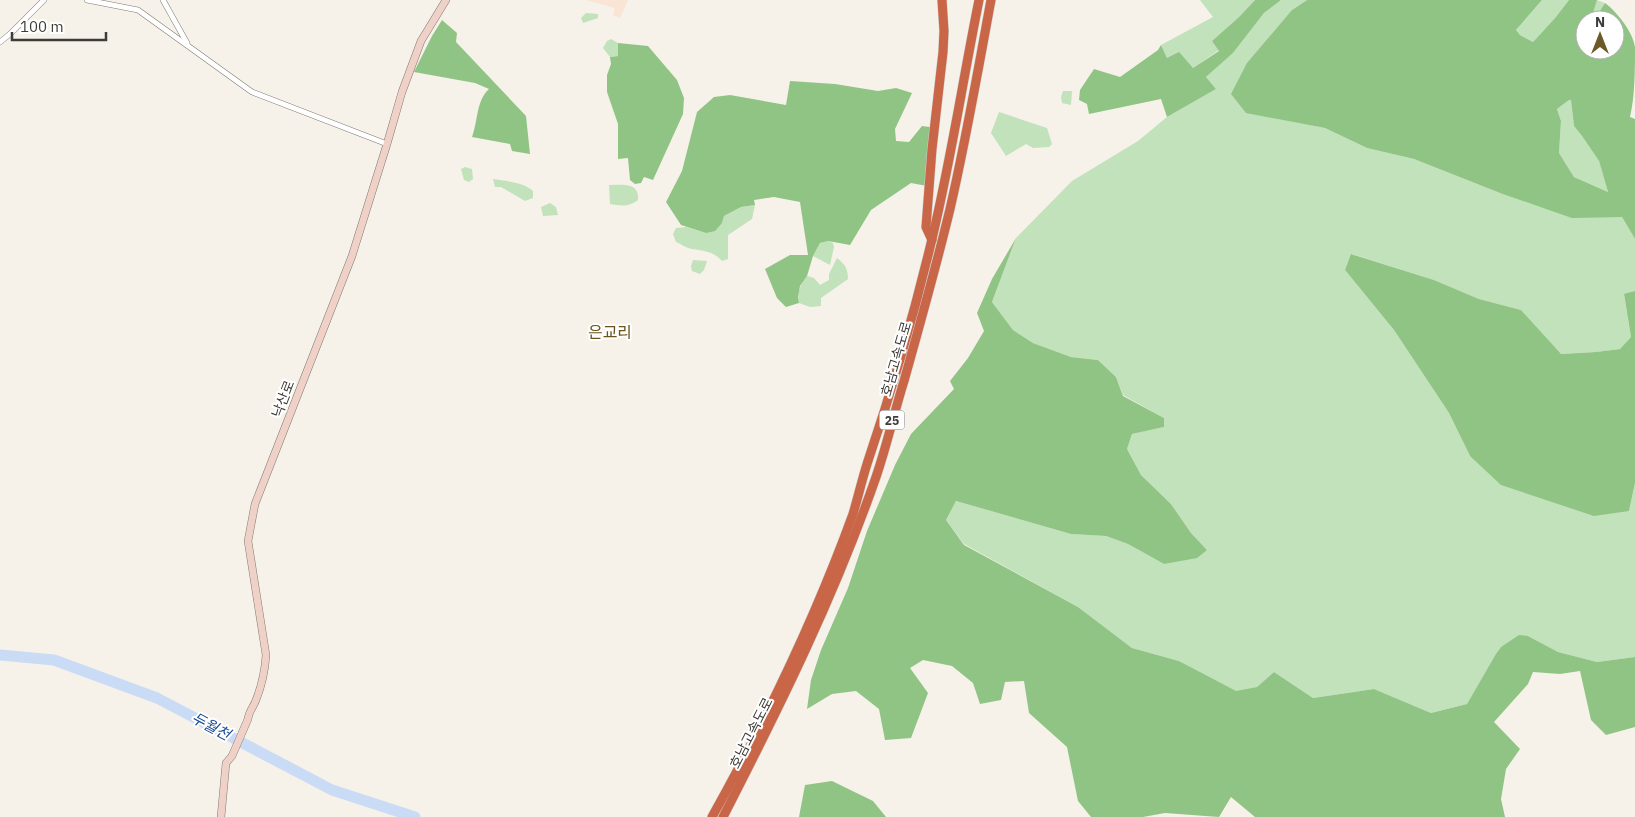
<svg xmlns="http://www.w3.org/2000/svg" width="1635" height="817" viewBox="0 0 1635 817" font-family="'IBM Plex Sans','Noto Sans KR',sans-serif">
  <rect width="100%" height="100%" fill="#f6f2e9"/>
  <path fill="#f9e4d5" d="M586 0H628L620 18 613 15 615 8Z"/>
  <g fill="#c1e2ba">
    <path d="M1200 0H1255L1239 17 1212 41 1219 50 1193 68 1167 58 1161 45 1213 17Z"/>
    <path d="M1281 0H1307L1292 10 1246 112 1325 128 1367 148 1414 159 1500 193 1608 216 1622 217 1635 239V291L1624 295 1631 337 1620 349 1596 352 1560 354 1521 310 1479 299 1434 280 1352 254 1345 270 1394 330 1449 413 1470 456 1629 511 1635 483V657L1597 662 1558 652 1528 636 1501 647 1467 704 1431 713 1374 689 1313 698 1274 672 1257 687 1236 692 1179 661 1132 648 1078 607 964 544 946 520 956 501 1071 534 1106 536 1128 544 1164 564 1181 560 1207 550 1191 533 1171 504 1141 475 1127 449 1132 434 1164 427V418L1123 395 1116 377 1098 360 1071 357 1033 343 1013 330 992 302 1016 238 1072 181 1138 141 1167 117 1216 89 1206 77 1233 53 1264 13Z"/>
    <path d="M1542 0H1569L1555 18 1533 42 1520 35 1516 30Z"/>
    <path d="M1597 0 1605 3 1596 17 1597 20H1591Z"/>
    <path d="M586 13 598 14V18L583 23 581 18Z"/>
    <path d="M611 39 618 43V56L610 57 603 48 607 41Z"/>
    <path d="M1063 91H1072L1071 105 1062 103 1061 97Z"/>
    <path d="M1569 100H1571L1574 126 1582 136 1599 161 1608 192 1574 177 1559 153 1561 121 1557 109Z"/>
    <path d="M999 112 1047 128 1052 144 1049 147 1033 148 1026 144 1006 156 991 133Z"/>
    <path d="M465 167 472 169 473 179 469 182 464 180 461 169Z"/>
    <path d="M493 179C506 181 523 182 533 191V198L525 201 501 187H495Z"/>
    <path d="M609 185C622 185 640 182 638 200 629 207 621 206 610 204Z"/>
    <path d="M550 203 556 207 558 215 543 216 541 207Z"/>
    <path d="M755 205 752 219 728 235V259L722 261C713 251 704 251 692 249 686 248 681 244 676 242L673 234 676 228 686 227 706 233 722 223 724 216 741 207Z"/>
    <path d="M828 241 833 243 834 247 830 265 813 256 820 243Z"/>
    <path d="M837 258C845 264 848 269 848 279L821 298V306L810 307 799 303C797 292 800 285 807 276L814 278 820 285 829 280V274Z"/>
    <path d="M693 260 707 261 704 270 700 274 692 271 691 266Z"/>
  </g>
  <g fill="#90c484" fill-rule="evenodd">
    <path d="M1255 0H1281L1264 13 1233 53 1206 77 1216 89 1167 117 1161 99 1089 114 1087 104 1079 100 1080 90 1094 69 1120 77 1158 50 1161 45 1167 58 1179 52 1193 68 1219 51 1212 41 1239 17Z"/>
    <path d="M1307 0H1542L1516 30 1520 35 1533 42 1555 18 1569 0H1597L1591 20H1585C1585 29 1580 34 1580 43L1585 45V50H1615V20H1597L1596 17 1605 3C1617 12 1633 32 1635 47 1635 68 1635 97 1630 117L1635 119V239L1622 217 1572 218 1500 193 1414 159 1367 148 1325 128 1246 113 1231 94 1247 63 1292 10ZM1569 100H1571L1574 126 1582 136 1599 161 1608 192 1574 177 1559 153 1561 121 1557 109Z"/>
    <path d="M442 20 457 33 456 42 526 116 530 154 512 151 510 144 472 137C478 121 476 101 489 89L475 83 414 72 432 36Z"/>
    <path d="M618 43 648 46 677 80 684 98 683 114 653 180 644 177 641 183 635 184 630 180 628 158 618 159V124L607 92V75L611 64 610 57 618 56Z"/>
    <path d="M790 81 835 84 878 91 896 88 912 93 895 129 896 141 909 142 922 126 937 128 927 186 911 183 871 210 850 245 828 241 820 243 813 256 807 276 800 286 798 297 799 303 786 307 777 298 765 269 790 255H808L800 202 774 197 754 200 755 205 741 207 724 216 722 223 715 231 706 233 681 225 666 202 682 171 697 112 714 97 730 95 786 105Z"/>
    <path d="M1016 238 992 302 1013 330 1033 343 1071 357 1098 360 1116 377 1123 396 1164 418V427L1132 434 1127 449 1141 475 1171 504 1191 533 1207 550 1197 558 1164 564 1128 544 1106 536 1071 534 956 501 946 520 964 545 1078 607 1132 648 1179 661 1236 691 1257 687 1274 672 1313 698 1374 689 1431 713 1467 704 1496 654 1501 647 1519 635 1528 636 1558 652 1597 662 1635 657V727L1606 735 1591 720 1580 671 1560 674 1533 672 1528 684 1494 722 1520 749 1506 769 1501 799 1505 817H1255L1231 797 1219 817 1165 813 1143 817H1091L1078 801 1067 747 1029 713 1024 681 1005 682 1001 700 980 704 973 683 952 666 923 660 910 668 928 693 911 738 885 740 879 709 856 691 832 694 807 709 811 680 821 650 848 588 867 531 895 465 911 434 954 389 950 381 968 358 984 331 977 313 992 279Z"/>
    <path d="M1351 254 1434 280 1479 299 1521 310 1561 354 1596 352 1620 349 1631 337 1624 294 1635 291V483L1629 511 1594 516 1501 485 1470 456 1449 413 1394 330 1345 270Z"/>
    <path d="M832 781 873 801 886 817H799L805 785Z"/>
  </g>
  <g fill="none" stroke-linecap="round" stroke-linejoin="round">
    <path stroke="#cadbf6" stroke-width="11" d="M0 655 54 660 157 698 332 790 415 817"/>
    <g stroke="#7d7a72" stroke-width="6">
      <g id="street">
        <path d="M87 0 138 10 252 92 387 144"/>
        <path d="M163 0 187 43"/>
        <path d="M0 42 10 34 44 0"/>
      </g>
    </g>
    <g stroke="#7d7a72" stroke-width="8">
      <path id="secondary" d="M221 817 226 763 232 756 248 719C249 711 254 706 256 700 262 685 265 671 266 655L248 541 255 504 352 256 387 144 402 92 421 41 446 0"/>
    </g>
    <g stroke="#d1d0cf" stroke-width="10">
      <g id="highway">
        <path d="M932 240 926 227 932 149 943 52 944 31 942 0"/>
        <path d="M712 817C765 722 816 616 853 514 858 497 862 480 867 464 892 390 914 315 932 239 951 160 963 79 979 0"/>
        <path d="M723 817C780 706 835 595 876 477 887 445 894 413 904 381 920 324 936 267 950 209 966 140 978 70 991 0"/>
      </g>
    </g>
    <use href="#street" stroke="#fff" stroke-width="5"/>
    <use href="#secondary" stroke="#efd1c8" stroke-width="7"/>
    <use href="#highway" stroke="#ca6648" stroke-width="9"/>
  </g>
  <g text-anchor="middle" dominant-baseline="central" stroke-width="4" stroke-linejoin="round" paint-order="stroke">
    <rect fill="#fff" stroke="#787674" stroke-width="1" x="879.5" y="410.5" width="25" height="19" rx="4"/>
    <g font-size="12" font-weight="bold" fill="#3e3c39">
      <text x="892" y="420">25</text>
    </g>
    <g font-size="14" fill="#3e3c39" stroke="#fff">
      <text transform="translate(896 359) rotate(-74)">호남고속도로</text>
      <text transform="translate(283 399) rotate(-69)">낙산로</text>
      <text transform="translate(751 733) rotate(-63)">호남고속도로</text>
    </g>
    <g font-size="15" font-style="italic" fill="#174994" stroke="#fff">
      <text transform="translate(211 726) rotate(28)">두월천</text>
    </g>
    <g font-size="16" fill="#6a5419" stroke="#fff">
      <text x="610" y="332">은교리</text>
    </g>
  </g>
  <g transform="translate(1600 35)"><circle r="24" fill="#ffffff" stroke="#b2b1b0"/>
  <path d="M0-4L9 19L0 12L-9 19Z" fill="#6d5927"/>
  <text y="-8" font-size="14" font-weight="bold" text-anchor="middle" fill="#3e3c39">N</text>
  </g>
  <path d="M12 32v8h94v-8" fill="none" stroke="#3e3c39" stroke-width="2.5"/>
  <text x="20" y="32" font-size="15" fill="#3e3c39" stroke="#ffffff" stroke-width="4" paint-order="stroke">100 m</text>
</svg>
